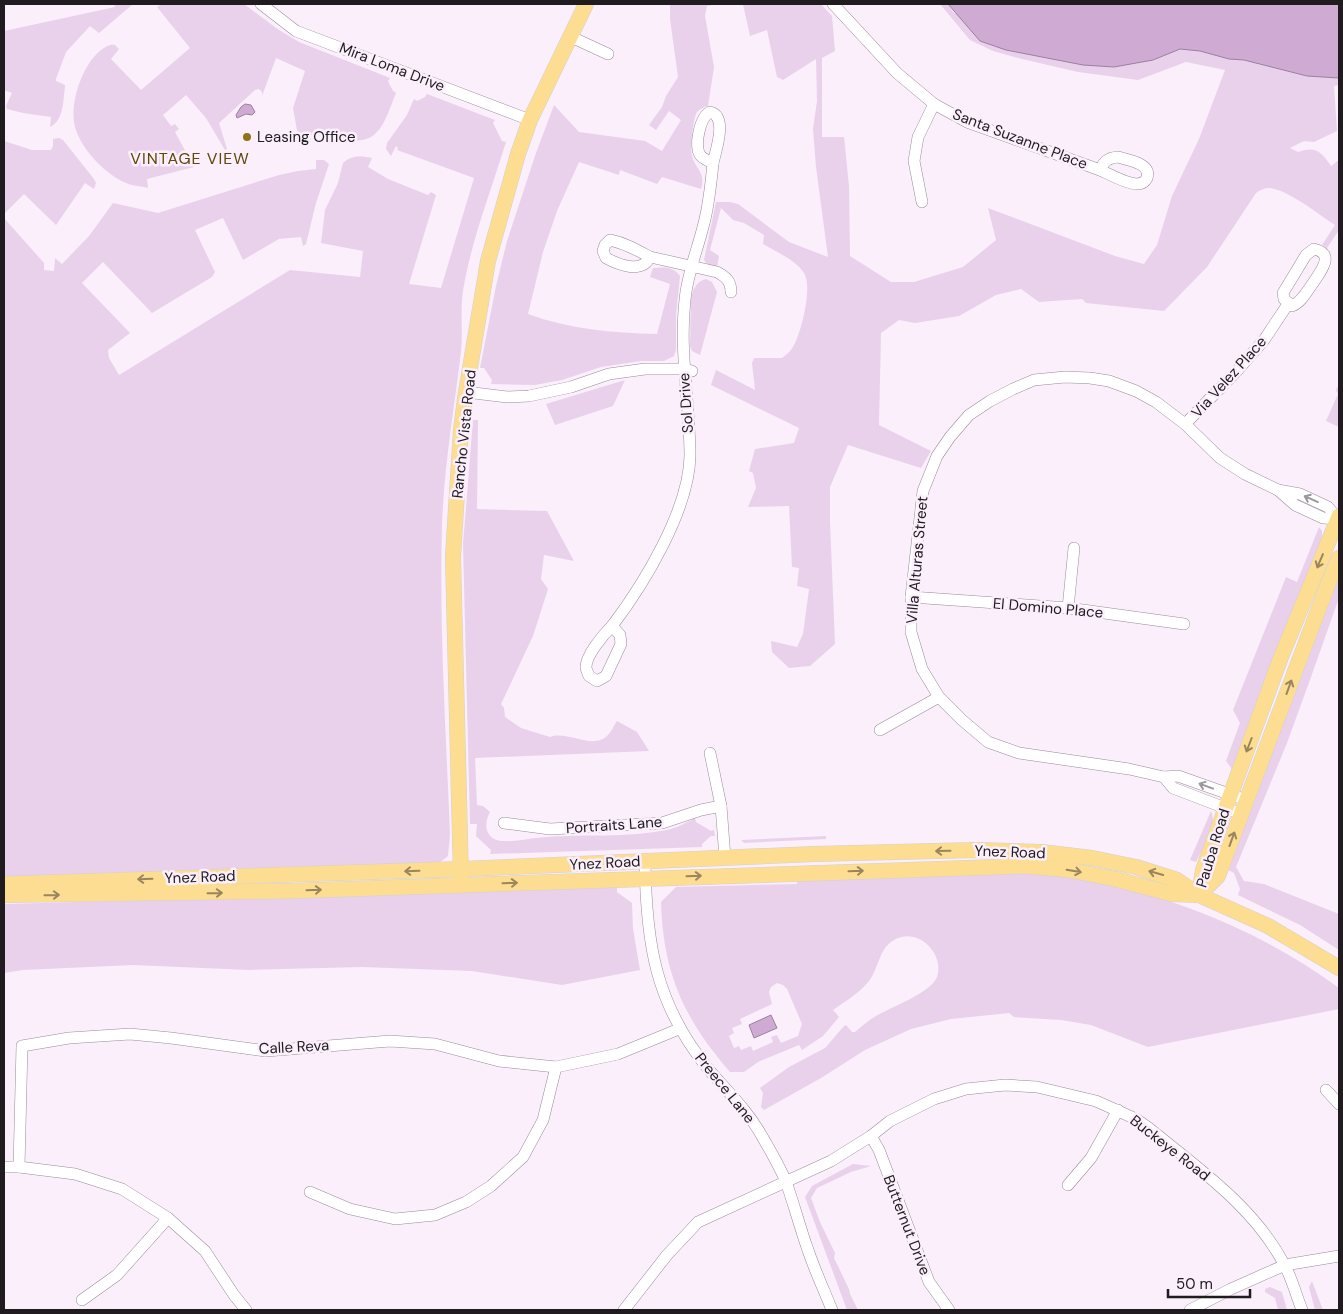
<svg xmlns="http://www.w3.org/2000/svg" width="1343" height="1314" viewBox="0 0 1343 1314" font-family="'DM Sans',sans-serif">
  <rect width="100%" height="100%" fill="#faeffb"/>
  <g fill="#e9d1ec" fill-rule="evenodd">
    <path d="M114 4H133L99 33 90 26 66 52 56 79V81L65 85V87C63 101 64 120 50 127L51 117 23 113 7 109 6 106 12 93 4 90V31L115 7Z"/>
    <path d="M162 4H244L279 30 299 42 390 78 388 81 393 91 396 93C390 107 383 135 366 139 361 141 355 140 350 141L349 134 298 136 293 108 305 71 276 58 262 96V92L259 89 255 90 219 123 227 149 225 150 206 118 186 95 163 115 171 126 175 124 179 129 175 132 194 167 147 179 148 188C141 186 132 186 126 183 105 174 81 149 75 127 69 104 82 65 101 50 106 47 109 44 115 45L119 49 111 59 141 90 190 48 157 7Z"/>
    <path d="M670 4H718L707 6 705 16 714 67 708 106C704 107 700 109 697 112 693 118 690 149 692 156 696 170 706 172 701 189L662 177 657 184 620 170 619 175 579 162 557 211 543 252 528 314C569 329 612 333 657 334L670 284 650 277 653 268C664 267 673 266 680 276L676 315V350L674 356 664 361H641L601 367 562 380 535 385 491 384 492 380 484 368H480L496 286 507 241 536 153 554 105 579 132 645 141 662 151 681 120 669 111 656 130 649 125 662 107 666 96 678 77 670 19Z"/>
    <path d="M743 4H821L832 16 835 51 822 58V137H844L849 186 850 256 891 282H914L963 267 996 240 988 208 1115 256 1144 264 1157 245 1172 196 1199 139 1225 70 1186 62 1138 80 1078 72 1022 59 993 51 970 40 940 4H948L954 13 1153 60 1180 49 1200 51 1229 59 1244 60 1333 78H1339V85L1334 86 1337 131 1314 142 1304 141 1290 148 1298 152C1315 146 1321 151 1331 166L1339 160V230L1327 248 1322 245 1335 225C1318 214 1290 191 1270 188 1264 188 1260 190 1256 193L1207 267 1164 311 1086 303 1082 299 1039 302 1021 289 996 295 959 316 915 323 899 320 881 333 879 425 931 451 921 468 848 445 830 487V521L835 644 810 666 789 668 772 652 771 641 797 647 803 634 809 589 797 586 799 568 792 567 789 506 748 507 756 488 753 473 749 471 755 449 794 443 799 428 711 385 716 370 755 390 752 363 754 358H782C786 355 790 352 793 347 801 334 813 287 804 273 796 260 776 252 763 244L764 235 744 223 733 220 721 208 710 250 719 256 717 267 707 264 704 260 716 202H730L738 204 789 242 828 257 816 167 813 129 817 101 816 59 783 80 777 77 767 30 750 36Z"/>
    <path d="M427 94 495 120 493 123 502 141 506 142C491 191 471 241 463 291 460 312 463 332 461 352 454 410 444 466 442 525 439 628 446 732 450 835L448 856 438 864 4 880V218L44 263V270L54 271 55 258 62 264 89 236 113 203 158 213 279 175 298 171 316 169V160H324L329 164 316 203 306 244 303 246 301 237 279 239 243 260 223 218 195 230 215 272 212 277 152 313 103 262 82 283 130 333 108 350 109 358 119 375 290 270 360 277 363 251 321 243 325 210 338 183 343 163C352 155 361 156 372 158L368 167 388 179 428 195 431 192 436 195 409 284 441 288 474 178 397 150 398 148 396 146 391 156 386 149 387 143 407 115 414 99 417 101 425 97Z"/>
    <path d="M59 138 63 140 94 179 96 183 94 189 85 183 56 225 24 194 4 214V141L32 150H51L53 146V139Z"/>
    <path d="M706 279 712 282 717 292 700 355 692 351 690 346 691 298C693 289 697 281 706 279Z"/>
    <path d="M625 380 613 406 555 425 546 404Z"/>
    <path d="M1339 384V427L1326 421 1338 394 1336 390Z"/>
    <path d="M473 420H478L477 509 547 511 574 561 544 555 541 579 548 589 533 636 501 704 504 708 505 717 521 728 550 737C568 730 593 751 608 735 612 731 614 725 617 721L637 732 649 751 475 758 477 805 483 806 490 812C485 821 484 833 494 839 504 844 526 839 536 838 581 833 627 839 671 829 679 827 687 822 695 818L696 822 711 831 714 830 715 836H711L702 844V847L490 854 491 850 476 836 477 824H470L463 544Z"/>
    <path d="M1319 527 1322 531V538L1234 772 1226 761 1240 723 1233 710 1286 577 1297 582Z"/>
    <path d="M1339 576V598L1311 677 1287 743 1236 867 1244 881 1264 884 1339 914V950L1300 925 1238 895 1240 889 1234 873 1228 870Z"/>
    <path d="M1211 811C1218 826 1203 848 1196 862L1190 860Z"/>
    <path d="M826 836V839L744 843 741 840Z"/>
    <path d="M1018 873C1044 875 1069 876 1094 881 1182 899 1267 935 1339 988V1009L1148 1047 1091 1025 1061 1020 1014 1017 1009 1013 951 1019 911 1029 865 1050 821 1078 764 1110 761 1107 763 1093 760 1088 789 1067 825 1048 844 1026 846 1025 852 1032H855C862 1026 869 1020 876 1016 891 1007 931 993 937 977 945 953 917 926 894 940 879 948 879 968 869 981 860 993 844 1002 833 1010L839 1017 823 1036 802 1050 799 1045 758 1062 744 1072H730C684 1019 663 973 661 902L676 887 797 884V878ZM777 983 783 985 787 989 802 1024 798 1036 781 1043 777 1035 771 1037 773 1042 753 1051 751 1046 741 1050 739 1046 734 1048 729 1036 734 1033 732 1028 742 1024 740 1019 772 1004 769 992 771 987Z"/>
    <path d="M617 887V892L632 903 633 929 640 970 562 985 472 971 362 967 249 970 133 965 23 970 4 973V904Z"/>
    <path d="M853 1164 871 1166 851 1172 817 1188 811 1198 820 1222 835 1253 834 1258 849 1289 850 1294 858 1310H847L805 1197 812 1186Z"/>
    <path d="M1312 1281 1323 1310H1315L1309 1287Z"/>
    <path d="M1270 1287 1282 1292 1287 1310H1278L1275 1298 1265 1292V1289Z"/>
  </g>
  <g fill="#cfabd4" stroke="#9a809e">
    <path d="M948 4H1339V78L1307 76 1244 60 1229 59 1200 51 1180 49 1153 60 1114 67 1083 65 1006 50 980 41Z"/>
    <path d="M245 104 251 105 255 112 252 115 246 114 237 118 236 115 241 107Z"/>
    <path d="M771 1015 777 1028 754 1038 749 1025Z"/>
  </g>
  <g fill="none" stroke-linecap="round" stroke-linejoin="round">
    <g stroke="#988d99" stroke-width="12">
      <g id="minor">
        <path d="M261 4 296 31 530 120"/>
        <path d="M833 4 897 73 934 104 967 122 1100 170"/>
        <path d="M569 36 608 54"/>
        <path d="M710 112C728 116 716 150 713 163 708 161 703 159 700 155 694 145 700 117 710 112Z"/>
        <path d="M1118 157C1127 160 1152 163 1147 178 1145 182 1141 184 1137 184 1127 184 1109 174 1100 170 1104 161 1108 158 1118 157Z"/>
        <path d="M922 202 914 161 918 137 934 104"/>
        <path d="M610 240C625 243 637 250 650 257 642 274 619 265 606 258L603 251 605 245Z"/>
        <path d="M1314 249C1336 254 1320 272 1313 283 1307 291 1302 302 1292 306L1284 299 1283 293 1306 255Z"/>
        <path d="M650 257 717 272C726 277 731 281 731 292"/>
        <path d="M466 392 507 397 529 396 571 387 609 374 645 369H684L692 371"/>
        <path d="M1185 424 1235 373 1264 340 1288 304"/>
        <path d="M1278 490 1295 505 1323 518 1339 519"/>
        <path d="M911 597 1068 608 1184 624"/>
        <path d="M1068 608 1074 548"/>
        <path d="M612 626C644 584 689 510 690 456 690 404 679 352 685 300 687 275 697 251 703 227 709 206 711 184 713 163"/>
        <path d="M612 626 620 635 621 644 606 676 597 681 589 676C589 676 586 669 586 668 585 656 604 634 612 626Z"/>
        <path d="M880 730 939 697"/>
        <path d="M710 753 721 806 725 858"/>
        <path d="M1164 777 1173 788 1233 811"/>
        <path d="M1246 800 1178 776 1164 777 1129 769 1019 753 988 742 962 720 939 697 922 669 911 632V597L923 491 937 456 950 437 969 415 990 401 1013 389 1034 380 1065 377 1090 378 1109 381 1136 391 1156 402 1185 424 1220 458 1245 474 1278 490 1300 494 1328 507 1338 519"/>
        <path d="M504 823 550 829 662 823 701 810 721 806"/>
        <path d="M645 861C646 943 655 1004 709 1070 728 1092 749 1112 763 1138 771 1152 780 1167 786 1182 794 1204 800 1228 808 1250 815 1271 824 1290 832 1310"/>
        <path d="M1326 1090 1339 1104"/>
        <path d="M871 1136 879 1150 929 1282 949 1310"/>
        <path d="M4 1167H19L75 1174 122 1189 168 1218 205 1251 234 1295 246 1310"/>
        <path d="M19 1167 22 1046 69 1038 130 1034 171 1038 266 1051 390 1041 435 1044 499 1061 556 1067 618 1054 679 1029"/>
        <path d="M1068 1185 1091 1158 1118 1110"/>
        <path d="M310 1192 350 1209 395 1219 435 1215 466 1202 491 1186 523 1157 543 1120 556 1067"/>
        <path d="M82 1300 117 1275 168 1218"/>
        <path d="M624 1310 667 1255 698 1222 831 1161 871 1136 890 1121 934 1099 966 1089 1005 1085 1037 1087 1096 1101 1136 1119 1150 1129C1199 1169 1254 1207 1284 1264 1292 1278 1296 1295 1302 1310"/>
        <path d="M1190 1310 1231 1289 1285 1265 1339 1256"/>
      </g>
    </g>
    <g stroke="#d2d1d2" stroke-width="16">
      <g id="major">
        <path d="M461 878 453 557 461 429 466 392 488 261 518 154 530 120 586 4"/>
        <path d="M4 884 461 869 814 854 977 850 1041 852 1092 858 1136 867 1177 880 1199 895 1268 926 1339 968"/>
        <path d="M4 895 290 891 1026 866 1069 870 1115 879 1172 894 1199 895"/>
        <path d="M1199 895 1203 870 1281 657 1339 516"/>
        <path d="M1199 895 1218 876 1328 584 1339 558"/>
      </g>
    </g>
    <use href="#minor" stroke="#fff" stroke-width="11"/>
    <use href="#major" stroke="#fddd92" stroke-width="15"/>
  </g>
  <defs><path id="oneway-shaft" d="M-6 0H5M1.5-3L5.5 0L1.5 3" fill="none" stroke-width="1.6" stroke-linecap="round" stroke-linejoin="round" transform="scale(1.25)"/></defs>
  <g stroke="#9a989a">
    <use href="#oneway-shaft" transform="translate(1311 499) rotate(-156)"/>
    <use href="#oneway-shaft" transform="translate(1206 786) rotate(-160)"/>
  </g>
  <g stroke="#99865e">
    <use href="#oneway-shaft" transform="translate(1320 561) rotate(113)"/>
    <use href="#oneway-shaft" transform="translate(1289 687) rotate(-70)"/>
    <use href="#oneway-shaft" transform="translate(1249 745) rotate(111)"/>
    <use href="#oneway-shaft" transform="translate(1232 839) rotate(-70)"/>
    <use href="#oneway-shaft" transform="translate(943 851) rotate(179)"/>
    <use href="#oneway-shaft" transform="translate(412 871) rotate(178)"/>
    <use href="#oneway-shaft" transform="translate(856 871) rotate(-2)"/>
    <use href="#oneway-shaft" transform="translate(1074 871) rotate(10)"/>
    <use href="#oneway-shaft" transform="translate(1156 873) rotate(-164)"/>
    <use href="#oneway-shaft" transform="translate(694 876) rotate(-2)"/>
    <use href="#oneway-shaft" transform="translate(145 879) rotate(178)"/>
    <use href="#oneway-shaft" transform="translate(510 883) rotate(-2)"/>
    <use href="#oneway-shaft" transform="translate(314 890) rotate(-2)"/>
    <use href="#oneway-shaft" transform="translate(215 893) rotate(-1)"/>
    <use href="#oneway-shaft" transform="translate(52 895) rotate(-1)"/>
  </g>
  <circle fill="#937118" stroke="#faeffb" stroke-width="2" cx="247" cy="137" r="5"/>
  <g text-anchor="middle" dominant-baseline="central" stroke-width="5" stroke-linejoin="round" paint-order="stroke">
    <g font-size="15" fill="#1f1b1f" stroke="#faeffb">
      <text transform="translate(392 67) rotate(21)">Mira Loma Drive</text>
      <text transform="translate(1020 139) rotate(21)">Santa Suzanne Place</text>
      <text transform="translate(1229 377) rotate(-48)">Via Velez Place</text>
      <text transform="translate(686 403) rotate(-94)">Sol Drive</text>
      <text transform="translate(464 434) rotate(-84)">Rancho Vista Road</text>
      <text transform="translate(917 560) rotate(-85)">Villa Alturas Street</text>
      <text transform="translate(1048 608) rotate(5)">El Domino Place</text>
      <text transform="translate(614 825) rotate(-4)">Portraits Lane</text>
      <text transform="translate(1213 848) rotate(-73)">Pauba Road</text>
      <text transform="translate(1010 852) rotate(2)">Ynez Road</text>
      <text transform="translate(605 863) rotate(-3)">Ynez Road</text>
      <text transform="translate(200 877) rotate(-2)">Ynez Road</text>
      <text transform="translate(294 1047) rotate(-3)">Calle Reva</text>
      <text transform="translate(725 1088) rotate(51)">Preece Lane</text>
      <text transform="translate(1170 1148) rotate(38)">Buckeye Road</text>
      <text transform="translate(907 1225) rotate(69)">Butternut Drive</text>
    </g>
    <g font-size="15" fill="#1f1b1f" stroke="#faeffb" text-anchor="start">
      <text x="257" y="137">Leasing Office</text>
    </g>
    <g font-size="16" letter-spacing="1" fill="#5e4708" stroke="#faeffb">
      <text x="190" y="158">VINTAGE VIEW</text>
    </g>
  </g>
  <rect width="1343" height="1314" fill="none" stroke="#1f1b1f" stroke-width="10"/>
  <path d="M1168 1289v8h82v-8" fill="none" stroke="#1f1b1f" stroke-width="2.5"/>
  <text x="1176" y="1289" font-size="15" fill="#1f1b1f" stroke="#faeffb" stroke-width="4" paint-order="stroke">50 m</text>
</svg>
